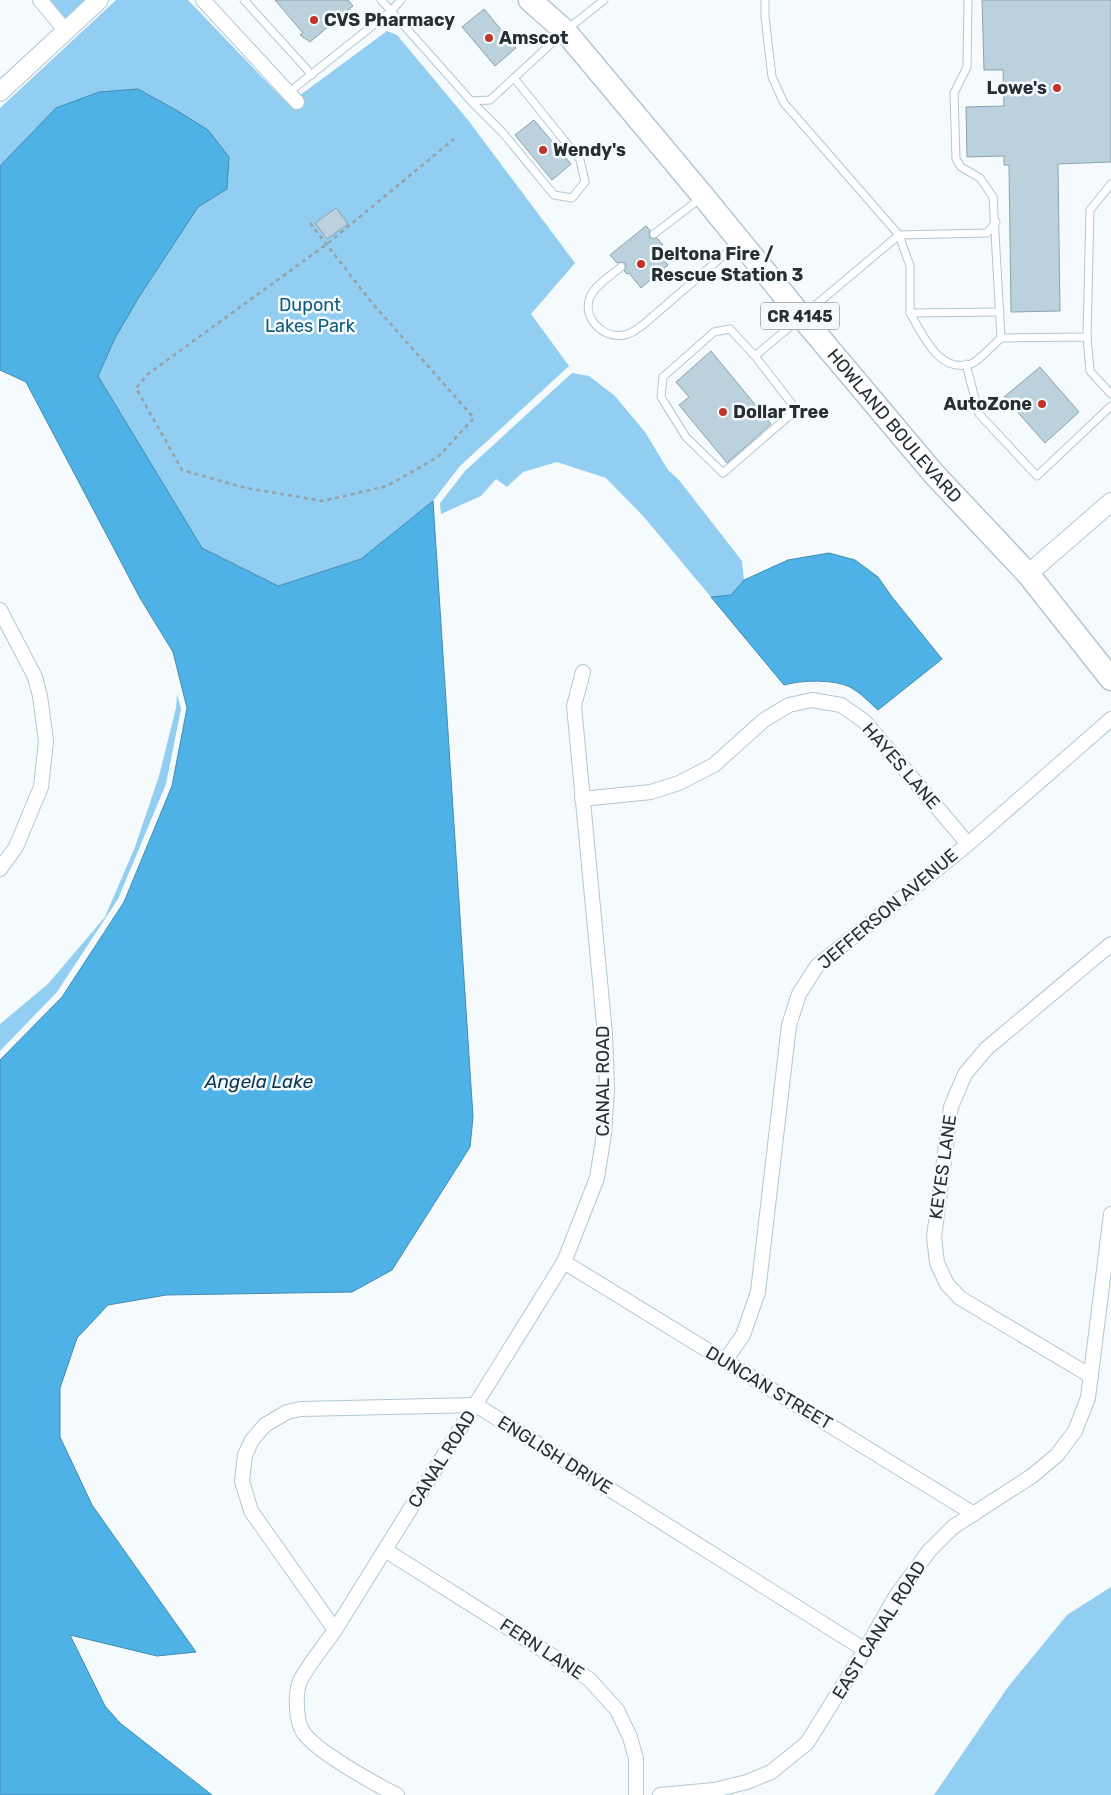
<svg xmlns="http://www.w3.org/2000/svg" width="1111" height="1795" viewBox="0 0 1111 1795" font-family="Rubik,sans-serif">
  <rect width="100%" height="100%" fill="#f5fafc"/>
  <g fill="#91cef2">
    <path d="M50 0H87L66 19Z"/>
    <path d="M116 0H188L288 104 387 31 397 35 468 120 575 263 531 314 569 366 460 466 433 501 361 559 277 586 202 548 98 376 0 243V108Z"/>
    <path d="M572 373 589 376 615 396 645 432 668 470 679 480 742 561 744 580 731 595 711 597 644 517 606 478 557 462 523 472 507 487 496 479 481 496 441 514 440 503 465 471Z"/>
    <path d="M177 694 181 709 166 784 118 899 57 992 0 1051V1024L48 984 105 917 135 847 159 776 176 708Z"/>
    <path d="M1111 1587V1795H934L1008 1687 1067 1615Z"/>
  </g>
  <g fill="#4eb2e7" stroke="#428bb1">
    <path d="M138 89 176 110 208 130 229 157 227 189 198 207 139 297 115 338 98 376 202 548 278 586 361 559 433 501 473 1117 470 1147 392 1270 352 1292 166 1295 108 1305 77 1338 60 1388V1437L92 1505 196 1652 157 1656 70 1635 105 1706 120 1723 212 1795H0V1060L62 997 124 902 172 786 187 708 173 652 140 598 26 382 0 370V166L56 108 99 92Z"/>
    <path d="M829 553 855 560 878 577 892 597 942 659 878 710C869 702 861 693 850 687 834 679 801 680 784 685L711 597 731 595 744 580 788 560Z"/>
  </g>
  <g fill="#bcd1de" stroke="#8da1ae">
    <path d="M275 0H348L353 6 310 42 300 35 303 33Z"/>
    <path d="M982 0H1111V162L1058 164 1060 311 1011 312 1009 165H1004V156L967 157 966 107 1004 106 1003 70H984Z"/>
    <path d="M484 9 516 48 495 66 462 27Z"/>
    <path d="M534 120 571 164 552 180 515 135Z"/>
    <path d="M336 208 348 224 327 239 315 223Z"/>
    <path d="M646 226 650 230 649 234 650 238H657L663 245 656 250 668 265 641 288 629 273 627 274 624 271 626 267 625 263 621 262 617 263 610 255Z"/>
    <path d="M711 351 771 424 727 463 679 405 689 397 676 382Z"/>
    <path d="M1040 367 1079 412 1045 443 1004 397Z"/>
  </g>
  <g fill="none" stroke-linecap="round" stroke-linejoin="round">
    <g stroke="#b2c7d4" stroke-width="9">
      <g id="service">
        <path d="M244 0 312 75"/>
        <path d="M401 0 391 11 471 101 490 100 565 31 604 0"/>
        <path d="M968 0 967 67 954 93 956 159 961 167 980 178 993 197 1001 338 1087 337 1090 371 1111 394"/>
        <path d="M288 93 391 11 381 0"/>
        <path d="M471 101 503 133 554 195 572 198 585 182 580 160 514 78"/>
        <path d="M996 222 987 233 899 235 910 266V313L1000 312"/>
        <path d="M654 234 701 198"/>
        <path d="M621 267C612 275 595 285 590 297 582 317 602 339 624 335 632 334 637 329 644 324L738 243"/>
        <path d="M910 313C923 335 939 374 971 364 979 361 994 344 1001 338"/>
        <path d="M1087 337 1090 210 1111 184"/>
        <path d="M755 356 792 404 790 415 723 473 686 437 661 397 663 377 714 332 730 329 755 356 899 235 784 103 772 77 765 17V0"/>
        <path d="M966 364 979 414 1037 476 1111 406"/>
      </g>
    </g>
    <g stroke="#b2c7d4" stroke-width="16">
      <g id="minor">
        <path d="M40 0 65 30"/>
        <path d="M203 0 297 102"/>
        <path d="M0 610 35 677 40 696 46 741 41 787 16 847 0 869"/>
        <path d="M582 799 651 792 679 783 714 765 764 720 789 705 812 700 841 705 864 721 968 844"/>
        <path d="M564 1262 974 1514"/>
        <path d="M725 1361 743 1335 758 1292 789 1025 799 994 817 966 968 844 1111 719"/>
        <path d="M1091 1376 960 1298 947 1284 937 1263 934 1237 951 1107 965 1074 986 1049 1111 944"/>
        <path d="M385 1550 589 1679 617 1710 630 1737 636 1759V1795"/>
        <path d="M335 1630 251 1511 242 1481 245 1455 252 1440 265 1425 287 1412 301 1409 476 1405 865 1650"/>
        <path d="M397 1795C377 1785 311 1749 302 1730 296 1719 295 1693 300 1681 308 1665 324 1646 335 1630L564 1262 597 1178 604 1134 607 1089 605 1034 574 706 583 672"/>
        <path d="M660 1795 714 1790 747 1782 771 1772 807 1743 865 1650 896 1596 929 1551 953 1527 1032 1476 1057 1455 1075 1431 1088 1398 1111 1214"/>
      </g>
    </g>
    <g stroke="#b2c7d4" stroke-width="20">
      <g id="tertiary">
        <path d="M0 92 99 0"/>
        <path d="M1028 574 1111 502"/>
      </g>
    </g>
    <g stroke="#b2c7d4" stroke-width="25">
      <g id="primary">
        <path id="s1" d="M530 0 565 31 703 196 801 316 934 474 1028 574 1111 679"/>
      </g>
    </g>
    <path stroke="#999fa3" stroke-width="2.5" stroke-dasharray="4 4" stroke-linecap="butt" d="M310 223 372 303 474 418 438 457 387 486 323 501 246 488 182 470 136 388 148 374 327 244 454 139"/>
    <use href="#service" stroke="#fff" stroke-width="7"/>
    <use href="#minor" stroke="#fff" stroke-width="14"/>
    <use href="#tertiary" stroke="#fff" stroke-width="18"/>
    <use href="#primary" stroke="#fff" stroke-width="22"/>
  </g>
  <g fill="#c13429" stroke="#f5fafc" stroke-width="2">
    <circle cx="314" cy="20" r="5"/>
    <circle cx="489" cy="38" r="5"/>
    <circle cx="1057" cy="88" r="5"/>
    <circle cx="543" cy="150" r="5"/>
    <circle cx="641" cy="264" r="5"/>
    <circle cx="1042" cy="404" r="5"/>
    <circle cx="723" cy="412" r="5"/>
  </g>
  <g text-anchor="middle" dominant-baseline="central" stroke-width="5" stroke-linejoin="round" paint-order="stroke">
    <rect fill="#f5fafc" stroke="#656c70" stroke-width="1" x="761" y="302.5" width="78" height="27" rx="4"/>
    <g font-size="16" font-weight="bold" fill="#272f34">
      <text x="800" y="316">CR 4145</text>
    </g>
    <g font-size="18" font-weight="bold" fill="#272f34" stroke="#f5fafc" text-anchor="start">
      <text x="324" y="20">CVS Pharmacy</text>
      <text x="499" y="38">Amscot</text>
      <text x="1047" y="88" text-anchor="end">Lowe's</text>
      <text x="553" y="150">Wendy's</text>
      <text x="651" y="254">Deltona Fire /<tspan x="651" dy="21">Rescue Station 3</tspan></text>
      <text x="1032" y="404" text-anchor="end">AutoZone</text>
      <text x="733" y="412">Dollar Tree</text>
    </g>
    <g font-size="18" fill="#0d5c7f" stroke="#f5fafc">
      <text x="310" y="305">Dupont<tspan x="310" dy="21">Lakes Park</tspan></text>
    </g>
    <g font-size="18" fill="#272f34" stroke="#f5fafc">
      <text stroke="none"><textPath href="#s1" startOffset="561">HOWLAND BOULEVARD</textPath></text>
      <text transform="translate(901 766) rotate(49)">HAYES LANE</text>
      <text transform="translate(888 909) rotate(-40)">JEFFERSON AVENUE</text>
      <text transform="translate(603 1081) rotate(-90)">CANAL ROAD</text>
      <text transform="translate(943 1167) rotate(-82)">KEYES LANE</text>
      <text transform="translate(769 1388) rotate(31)">DUNCAN STREET</text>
      <text transform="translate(555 1455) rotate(32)">ENGLISH DRIVE</text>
      <text transform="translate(442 1459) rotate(-58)">CANAL ROAD</text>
      <text transform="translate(879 1630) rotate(-58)">EAST CANAL ROAD</text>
      <text transform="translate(542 1649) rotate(33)">FERN LANE</text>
    </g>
    <g font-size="19" font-style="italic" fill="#0b384d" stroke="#f5fafc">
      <text x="259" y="1081">Angela Lake</text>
    </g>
  </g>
</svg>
